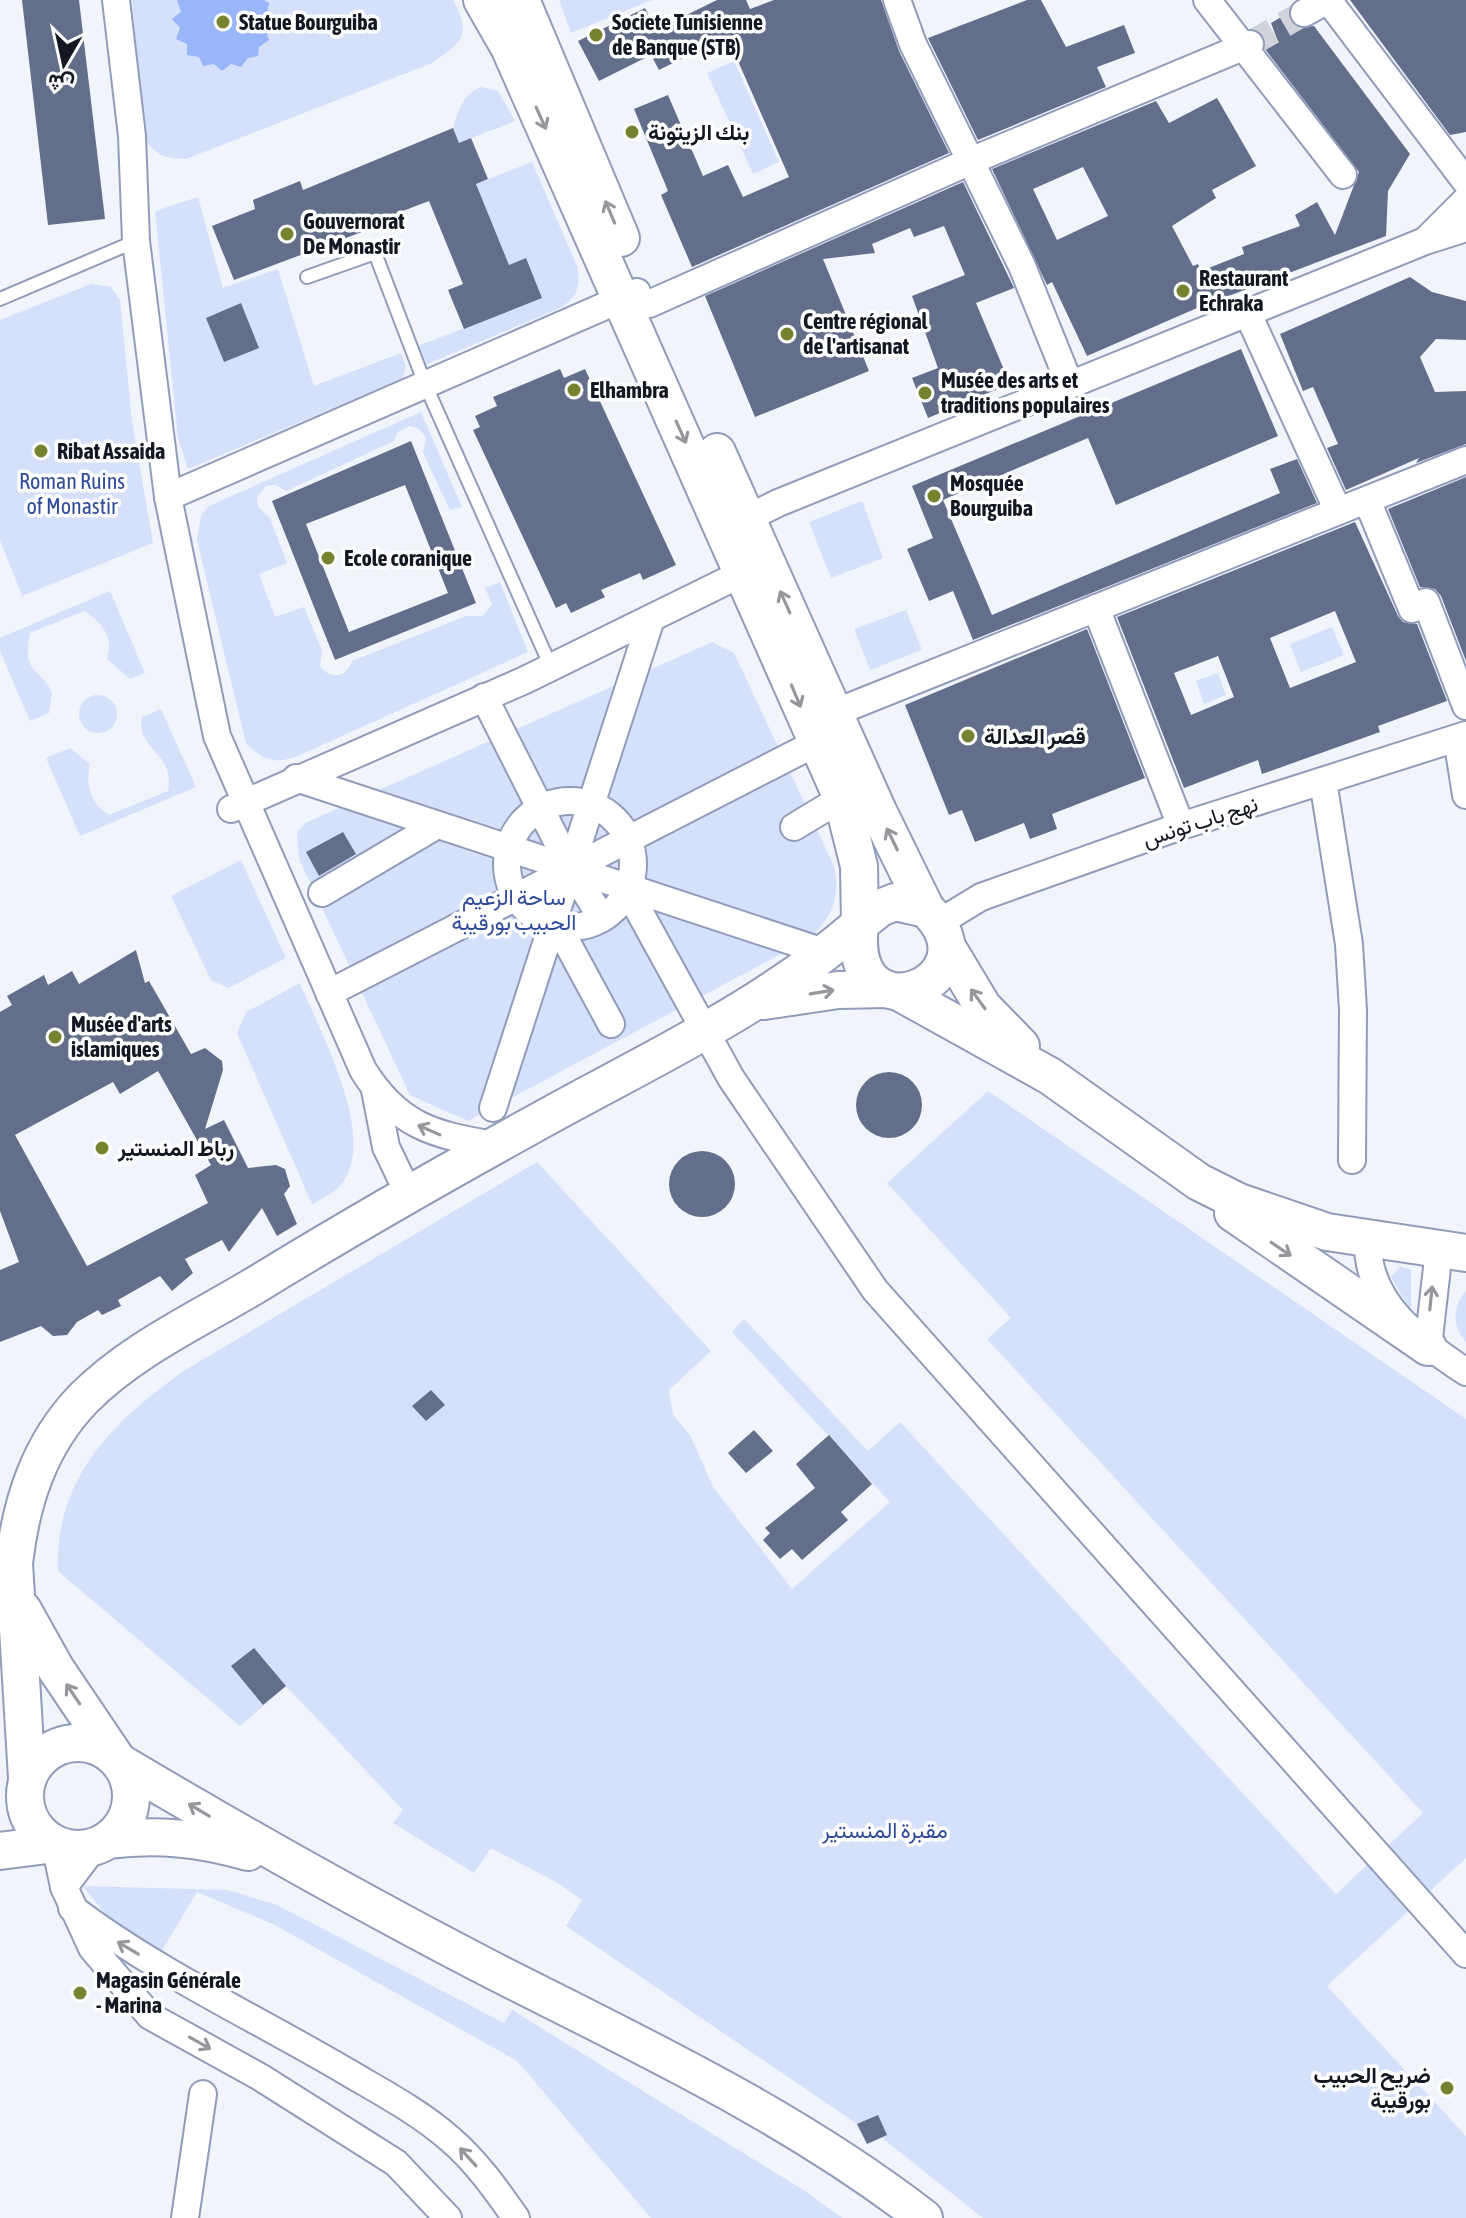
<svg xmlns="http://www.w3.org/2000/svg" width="1466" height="2218" viewBox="0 0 1466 2218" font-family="'Asap Condensed',Vazirmatn,sans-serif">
  <rect width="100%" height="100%" fill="#f1f4fa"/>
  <g fill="#d5e1fb">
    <path d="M132 0H453C472 36 463 42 432 63L186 159C166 159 154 155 144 137Z"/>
    <path d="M559 0H652L571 33Z"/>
    <path d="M734 61 779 162 753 174 707 73Z"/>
    <path d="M481 87 498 91 515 121 459 143 453 128C459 111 462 94 481 87Z"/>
    <path d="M532 162 577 266C582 286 576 300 558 309L425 365 418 346 542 298 509 265 476 184Z"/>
    <path d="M198 197 223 288 278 269 314 386 401 353 406 366 403 379 188 469 178 438 155 211Z"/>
    <path d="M91 284 111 287 120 300 132 421 153 543 22 596 0 540V320Z"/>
    <path d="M421 412 462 507 450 510 423 453 426 438 419 429 410 426 398 432 394 441 286 491 275 485 266 486 257 497 258 507 270 518 287 563 259 574 275 617 304 607 322 650 320 666C330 680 347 678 352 661L466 616H483L492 604 485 588 500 582 528 652 300 755C277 765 265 761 246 744L197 540 201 515 209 506Z"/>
    <path d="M862 501 883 558 831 578 809 522Z"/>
    <path d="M110 591 145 673 130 679 107 659C114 637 102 622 84 611L30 633C21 676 42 667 52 693L49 713 30 721 0 651V638Z"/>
    <path d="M906 610 922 650 870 670 854 629Z"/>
    <path d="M1332 627 1344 655 1301 672 1290 644Z"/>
    <path d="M712 642 734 653 834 866C841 897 832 917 809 939L468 1121 410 1095 299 859 297 832 305 823Z"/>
    <path d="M1218 673 1226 695 1204 704 1196 681Z"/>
    <circle cx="98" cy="714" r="19"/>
    <path d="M161 709 196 787 80 836 46 758 70 748 90 764C86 786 89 802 109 815L168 791C175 750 135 750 142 717Z"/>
    <path d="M241 860 286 958 228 988 211 980 171 896Z"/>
    <path d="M300 983C320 1032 373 1127 346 1177 339 1191 325 1197 312 1204L237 1033 246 1012Z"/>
    <path d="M988 1091 1466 1419V1858L1327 1986 1466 2136V2218H983L882 2138 867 2144 857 2124 566 1926 582 1900 558 1883 491 1848 474 1873 393 1823 403 1810 286 1686 240 1726 58 1571C54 1477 115 1420 185 1370L537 1162 711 1351 669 1390 673 1414 691 1437 713 1487 792 1589 890 1502 732 1332 744 1319 868 1451 900 1422 1336 1894 1423 1813 987 1339 1011 1318 887 1183Z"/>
    <path d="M1400 1267 1411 1269V1312L1391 1277Z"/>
    <path d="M1466 1291V1342C1452 1327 1452 1306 1466 1291Z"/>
    <path d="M83 1886 228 1890 277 1905 504 2023 512 2010 805 2191 842 2218H651L517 2061 275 1925 197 1892 161 1952 108 1918Z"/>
  </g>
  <path fill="#99b6f9" d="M177 0H264L269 3 267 13 273 22 266 30 269 40 259 47 258 56 248 58 241 67 231 64 222 71 214 64 203 66 199 57 187 55V44L176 39 180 28 172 19 181 12Z"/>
  <g fill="#636f8a" fill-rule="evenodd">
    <path d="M22 0H79L105 219 48 225Z"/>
    <path d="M717 0H746L750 9 774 0H881L899 51 949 153 692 267 661 195 668 191 634 109 668 95 703 176 728 165 743 197 789 177 727 36 659 70 651 55 599 81 578 41 645 8 656 30Z"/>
    <path d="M1027 0H1041L1066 47 1124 25 1135 53 1097 67 1106 87 978 140 928 38Z"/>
    <path d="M1350 0H1466V132L1450 135Z"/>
    <path d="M1288 13 1296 27 1314 26 1410 154 1388 191 1386 236 1197 308 1087 356 1052 282 1047 285 992 169 1156 101 1169 123 1217 98 1256 166 1212 190 1216 198 1172 226 1193 266 1198 264 1201 271 1244 254 1242 247 1300 226 1295 215 1317 202 1335 235 1359 172 1265 49 1266 43 1277 39 1271 23ZM1083 167 1108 216 1057 240 1033 189Z"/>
    <path d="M453 128 459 143 471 138 488 179 476 184 509 265 526 258 542 298 464 329 448 290 463 284 429 201 382 219 383 224 234 280 212 226 255 209 253 200 300 181 303 190Z"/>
    <path d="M963 182 1014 288 976 303 1010 384 928 418 912 378 938 368 912 296 965 275 944 226 914 237 910 228 872 244 875 253 823 259 869 371 755 417 705 296Z"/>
    <path d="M1410 277 1432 292 1466 301V340L1436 339 1420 357 1435 392 1466 391V444L1416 463 1419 458 1346 490 1327 448 1338 444 1313 387 1303 391 1280 334Z"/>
    <path d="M241 303 259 348 224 362 206 318Z"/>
    <path d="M1241 349 1278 436 1116 505 1088 438 943 500 992 615 1280 493 1270 469 1297 459 1317 503 973 640 953 591 929 601 907 549 933 538 912 486Z"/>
    <path d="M560 369 564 378 585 369 676 565 643 580 640 573 601 590 605 597 571 613 566 603 556 608 473 430 480 427 475 416 497 406 493 397Z"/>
    <path d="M411 441 476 603 335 660 272 501ZM405 485 448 593 349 632 306 524Z"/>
    <path d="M1466 477V661L1441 596 1435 589 1420 587 1388 509Z"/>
    <path d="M1355 522 1398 616 1403 622 1417 624 1447 701 1378 726 1380 732 1262 774 1258 760 1184 788 1117 617ZM1335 611 1356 662 1290 688 1270 638ZM1218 656 1234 697 1191 715 1174 673Z"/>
    <path d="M1087 629 1145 778 1052 814 1057 829 1030 839 1024 823 975 842 962 810 949 815 905 705Z"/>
    <path d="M343 832 356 854 319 876 306 852Z"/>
    <path d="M136 950 145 983 149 981 191 1054 205 1048 222 1061 223 1070 205 1129 224 1120 248 1168 276 1165 285 1169 290 1186 284 1194 297 1224 277 1236 262 1208 229 1252 222 1240 185 1259 193 1273 172 1291 160 1276 118 1300 121 1306 102 1315 98 1310 77 1322 67 1335 53 1336 41 1326 0 1342V1270L19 1262 0 1211V1012L12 1005 7 996 44 975 48 985 72 971 79 984ZM158 1071 211 1165 195 1175 208 1203 87 1266 15 1135 113 1082 120 1094Z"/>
    <circle cx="889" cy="1105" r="33"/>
    <circle cx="702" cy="1184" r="33"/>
    <path d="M431 1390 445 1405 426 1421 412 1406Z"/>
    <path d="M754 1430 773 1451 746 1473 728 1453Z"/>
    <path d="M829 1435 872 1484 841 1512 848 1520 802 1560 792 1549 780 1559 763 1540 770 1533 765 1528 815 1488 796 1464Z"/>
    <path d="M254 1648 286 1686 263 1705 231 1666Z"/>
    <path d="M878 2115 887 2135 867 2144 857 2124Z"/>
  </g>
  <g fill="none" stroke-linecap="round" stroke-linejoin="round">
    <path stroke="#d0d3da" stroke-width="26" stroke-dasharray="26 13" stroke-linecap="butt" d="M1250 44 1304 13"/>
    <g stroke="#909cb9" stroke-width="16">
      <g id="lane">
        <path d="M307 277 375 253 425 384 551 667"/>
        <path d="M0 299 136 241"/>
      </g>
    </g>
    <g stroke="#909cb9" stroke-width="30">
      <g id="street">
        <path d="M116 0 132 136 136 241 168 497 217 736 363 1070C398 1126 433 1135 495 1145"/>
        <path d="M897 0 913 44 1022 266 1070 385"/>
        <path d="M1207 0 1343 175"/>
        <path d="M1328 0 1466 182"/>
        <path d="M1304 13 1328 0"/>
        <path d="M1427 239 1466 200"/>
        <path d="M649 304 973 160 1250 44"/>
        <path d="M1248 314 1338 511"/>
        <path d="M168 497 637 292"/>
        <path d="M1367 500 1412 609 1426 602 1466 706"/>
        <path d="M732 526 778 503 1425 241 1466 228"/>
        <path d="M1096 608 1181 826"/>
        <path d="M484 697 571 869 602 918"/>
        <path d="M834 713 1466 460"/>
        <path d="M1457 738 1466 795"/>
        <path d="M296 778 827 953"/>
        <path d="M1323 781 1349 944 1353 1010 1352 1160"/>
        <circle cx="570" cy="864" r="63"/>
        <path d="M231 809 525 680 757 566"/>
        <path d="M794 827 842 798"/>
        <path d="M628 891 731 1078 875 1290 1466 1954"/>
        <path d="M322 893 437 825"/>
        <path d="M940 922 981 897 1181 826 1466 735"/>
        <path d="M558 926 611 1024"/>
        <path d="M329 993 816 743"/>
        <path d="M375 1090 386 1147 409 1195"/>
        <path d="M493 1108 651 619"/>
        <path d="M1368 1241C1366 1302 1419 1341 1466 1372"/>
        <path d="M1428 1347 1439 1250"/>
        <path d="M55 1844 64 1887 95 1846"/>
        <path d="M64 1887 92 1948 150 2016 260 2077 396 2163 448 2218"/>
        <path d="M72 1908C158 1973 256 2018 349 2073 383 2093 419 2112 450 2139 476 2161 497 2191 516 2218"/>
        <path d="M185 2218 203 2094"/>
      </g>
    </g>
    <g stroke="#909cb9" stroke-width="40">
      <g id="secondary">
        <path d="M521 0 621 238"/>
        <path d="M717 452 878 811 926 909"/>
        <path d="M895 902 926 909C1001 981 845 1044 860 924L880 908Z"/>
        <path d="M947 947 983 1007 1021 1046"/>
        <path d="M899 992 1050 1076 1199 1182 1239 1202 1327 1232 1466 1253"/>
        <path d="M764 1001 838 990 886 989"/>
        <path d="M1233 1213 1428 1347"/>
        <path d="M23 1610 56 1669 116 1758"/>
        <circle cx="78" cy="1796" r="53"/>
        <path d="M119 1762C242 1835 366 1905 494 1971 642 2046 792 2116 924 2218"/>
        <path d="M27 1778 14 1563C21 1502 39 1445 83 1399 130 1351 197 1320 254 1286 355 1224 459 1165 563 1108 666 1052 771 1002 860 924L859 866 842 798 509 47 482 0"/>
        <path d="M108 1840C157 1834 200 1838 248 1852"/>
        <path d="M0 1851 55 1844"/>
      </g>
    </g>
    <use href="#lane" stroke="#fff" stroke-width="12"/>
    <use href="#street" stroke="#fff" stroke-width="26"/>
    <use href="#secondary" stroke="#fff" stroke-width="36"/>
  </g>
  <defs><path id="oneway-shaft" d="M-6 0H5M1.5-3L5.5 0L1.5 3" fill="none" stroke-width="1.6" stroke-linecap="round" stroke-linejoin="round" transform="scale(2)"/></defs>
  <g stroke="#95979c">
    <use href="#oneway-shaft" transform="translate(541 118) rotate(66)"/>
    <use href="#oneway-shaft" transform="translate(610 212) rotate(-113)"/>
    <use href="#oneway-shaft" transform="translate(681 432) rotate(66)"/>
    <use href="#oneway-shaft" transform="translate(785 602) rotate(-114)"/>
    <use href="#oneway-shaft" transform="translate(796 696) rotate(67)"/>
    <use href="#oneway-shaft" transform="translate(892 839) rotate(-116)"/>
    <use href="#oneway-shaft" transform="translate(822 992) rotate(-9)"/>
    <use href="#oneway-shaft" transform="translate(978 999) rotate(-126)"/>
    <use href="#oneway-shaft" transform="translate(429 1130) rotate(-156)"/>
    <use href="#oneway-shaft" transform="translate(1281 1249) rotate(34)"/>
    <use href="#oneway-shaft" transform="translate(1431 1298) rotate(-84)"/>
    <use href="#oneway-shaft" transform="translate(73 1694) rotate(-124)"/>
    <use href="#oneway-shaft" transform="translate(199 1810) rotate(-149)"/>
    <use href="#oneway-shaft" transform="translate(128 1948) rotate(-149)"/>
    <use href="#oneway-shaft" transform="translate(200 2043) rotate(29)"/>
    <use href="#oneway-shaft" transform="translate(468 2157) rotate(-132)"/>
  </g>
  <g fill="#77822f" stroke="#fff" stroke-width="3">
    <circle cx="223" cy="22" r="8"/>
    <circle cx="596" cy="35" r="8"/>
    <circle cx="632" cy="132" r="8"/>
    <circle cx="287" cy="234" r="8"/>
    <circle cx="1183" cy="291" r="8"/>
    <circle cx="787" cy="334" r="8"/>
    <circle cx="574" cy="390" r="8"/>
    <circle cx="925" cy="393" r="8"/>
    <circle cx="41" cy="451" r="8"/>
    <circle cx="934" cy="496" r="8"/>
    <circle cx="328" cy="558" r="8"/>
    <circle cx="968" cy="736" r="8"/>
    <circle cx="55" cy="1037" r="8"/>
    <circle cx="102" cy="1148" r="8"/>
    <circle cx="80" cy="1993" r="8"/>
    <circle cx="1447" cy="2088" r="8"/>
  </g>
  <g text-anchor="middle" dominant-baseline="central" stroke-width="7" stroke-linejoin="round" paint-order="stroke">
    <g font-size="22" font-weight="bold" fill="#141823" stroke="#fff" text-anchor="start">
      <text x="239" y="22">Statue Bourguiba</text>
      <text x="612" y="22">Societe Tunisienne<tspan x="612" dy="25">de Banque (STB)</tspan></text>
      <text x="648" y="132">بنك الزيتونة</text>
      <text x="303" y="221">Gouvernorat<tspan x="303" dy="25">De Monastir</tspan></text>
      <text x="1199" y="278">Restaurant<tspan x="1199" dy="25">Echraka</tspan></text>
      <text x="803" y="321">Centre régional<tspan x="803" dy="25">de l'artisanat</tspan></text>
      <text x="941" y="380">Musée des arts et<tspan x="941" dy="25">traditions populaires</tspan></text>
      <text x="590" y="390">Elhambra</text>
      <text x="57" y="451">Ribat Assaida</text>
      <text x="950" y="483">Mosquée<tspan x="950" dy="25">Bourguiba</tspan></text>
      <text x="344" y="558">Ecole coranique</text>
      <text x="984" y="736">قصر العدالة</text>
      <text x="71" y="1024">Musée d'arts<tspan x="71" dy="25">islamiques</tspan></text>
      <text x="118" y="1148">رباط المنستير</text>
      <text x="96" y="1980">Magasin Générale<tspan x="96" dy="25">- Marina</tspan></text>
      <text x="1431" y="2075" text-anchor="end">ضريح الحبيب<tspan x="1431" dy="25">بورقيبة</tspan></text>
    </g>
    <g font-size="22" fill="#2f4b99" stroke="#fff">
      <text x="72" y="481">Roman Ruins<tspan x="72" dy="25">of Monastir</tspan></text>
      <text x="514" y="897">ساحة الزعيم<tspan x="514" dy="25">الحبيب بورقيبة</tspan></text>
      <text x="885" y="1830">مقبرة المنستير</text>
    </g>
    <g font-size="22" fill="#141823" stroke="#fff">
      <text transform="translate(1200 821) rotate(-18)">نهج باب تونس</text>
    </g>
  </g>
  <g transform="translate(64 64) rotate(189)" stroke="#ffffff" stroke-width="6" paint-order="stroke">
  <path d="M0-6L14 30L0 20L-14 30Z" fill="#141823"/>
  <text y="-12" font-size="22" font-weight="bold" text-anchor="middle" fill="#141823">ش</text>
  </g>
</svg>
